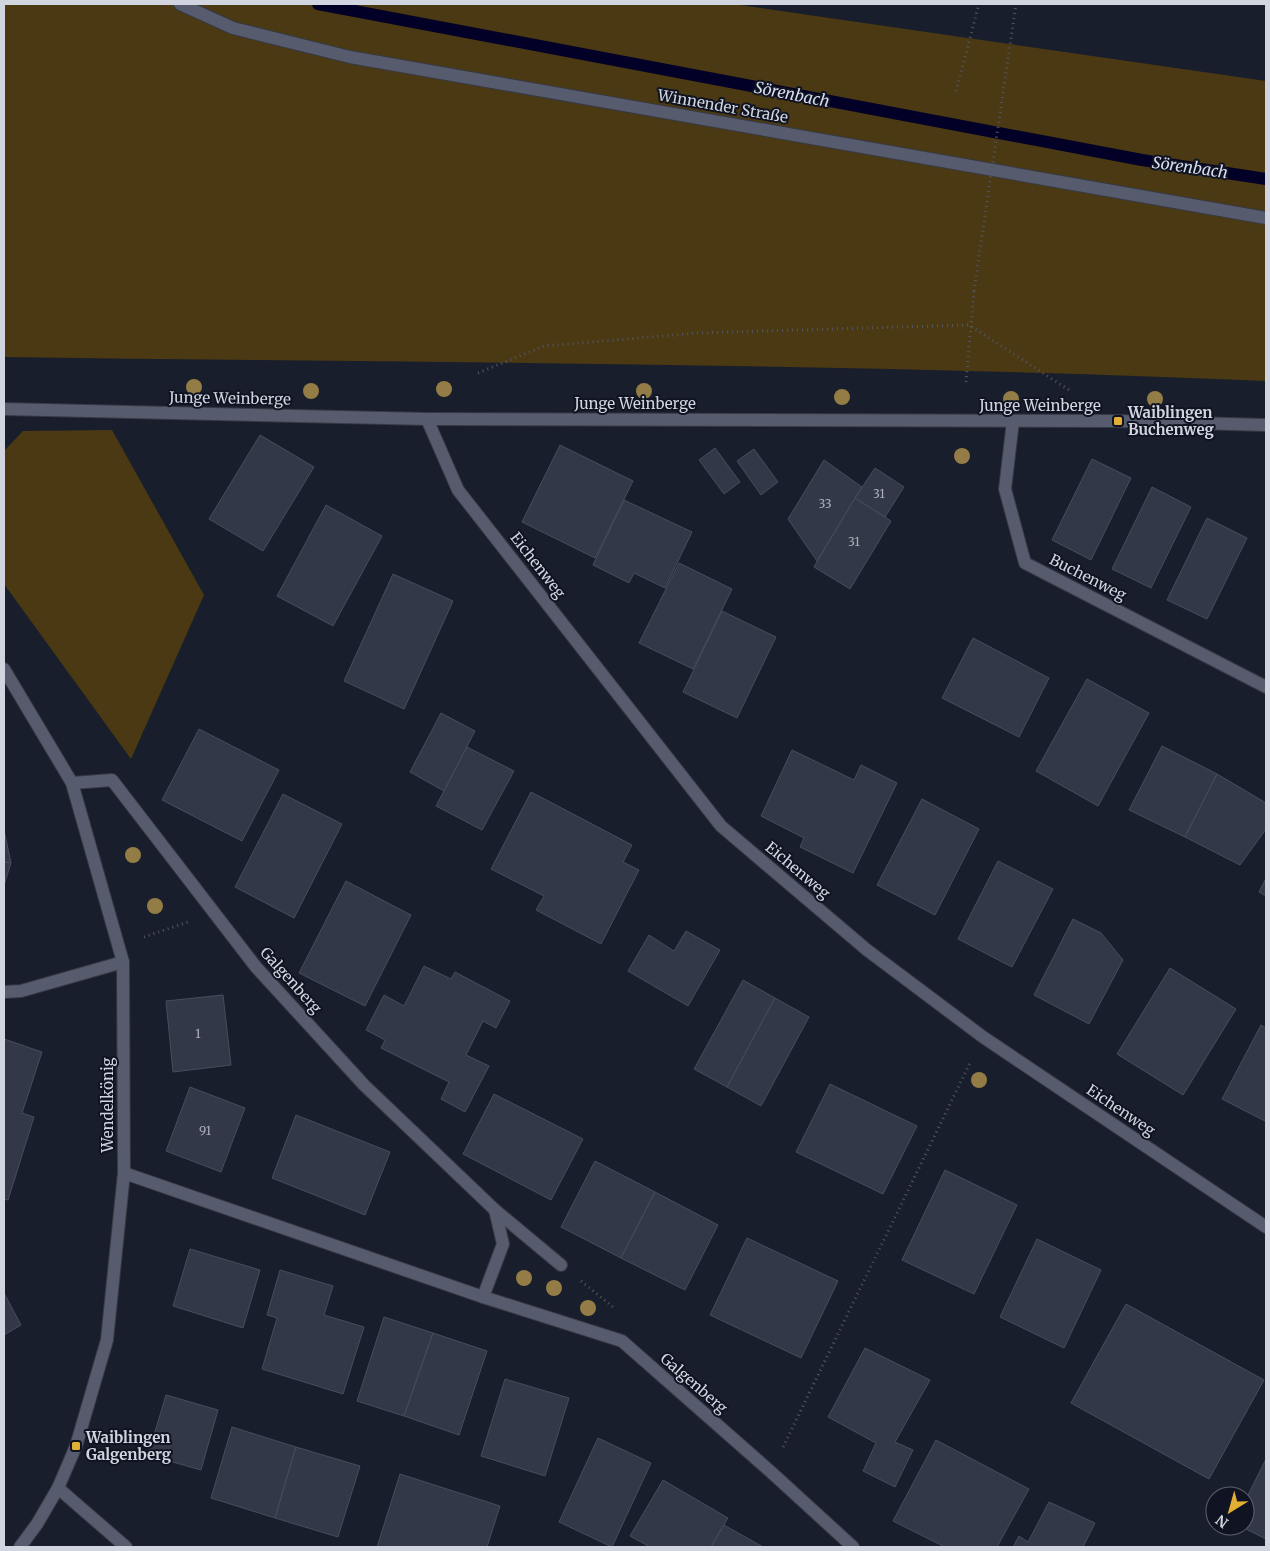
<svg xmlns="http://www.w3.org/2000/svg" width="1270" height="1551" viewBox="0 0 1270 1551" font-family="Merriweather,serif">
  <rect width="100%" height="100%" fill="#191e2c"/>
  <g fill="#4a3912">
    <path d="M4 4H733L1266 81V381C846 363 425 363 4 357Z"/>
    <path d="M112 430 204 595 131 759 4 584V451L23 431Z"/>
  </g>
  <g fill="none" stroke-linecap="round" stroke-linejoin="round">
    <path stroke="#020027" stroke-width="12" d="M318 4 1142 160 1266 179"/>
  </g>
  <g fill="#323847" stroke="#474d5d">
    <path d="M260 435 314 467 263 551 209 519Z"/>
    <path d="M560 445 633 481 595 558 522 522Z"/>
    <path d="M715 448 740 482 724 494 699 460Z"/>
    <path d="M754 449 778 482 761 495 737 461Z"/>
    <path d="M1092 459 1131 478 1091 560 1052 540Z"/>
    <path d="M824 460 862 487 817 561 788 519Z"/>
    <path d="M875 468 904 487 885 517 855 498Z"/>
    <path d="M1152 487 1191 507 1151 588 1112 569Z"/>
    <path d="M855 498 891 521 850 589 814 567Z"/>
    <path d="M624 500 692 532 665 588 634 573 629 583 593 565Z"/>
    <path d="M326 505 382 536 333 626 277 596Z"/>
    <path d="M1207 518 1247 538 1207 619 1167 600Z"/>
    <path d="M679 563 732 589 693 669 639 643Z"/>
    <path d="M393 574 453 601 404 709 344 681Z"/>
    <path d="M722 611 776 637 737 718 683 692Z"/>
    <path d="M973 638 1049 678 1019 737 942 698Z"/>
    <path d="M1087 679 1149 713 1098 806 1036 771Z"/>
    <path d="M441 713 475 731 444 791 410 772Z"/>
    <path d="M199 729 279 770 242 841 162 800Z"/>
    <path d="M1162 746 1217 774 1185 837 1129 810Z"/>
    <path d="M467 747 514 771 482 830 436 806Z"/>
    <path d="M792 750 854 780 861 765 897 783 853 873 800 847 804 838 761 816Z"/>
    <path d="M1217 774 1266 803V829L1240 865 1185 837Z"/>
    <path d="M531 792 632 845 623 862 639 870 601 944 536 910 544 896 491 869Z"/>
    <path d="M283 794 342 824 294 918 235 887Z"/>
    <path d="M922 799 979 829 935 915 877 885Z"/>
    <path d="M4 830 11 863 4 862Z"/>
    <path d="M998 861 1053 889 1012 967 958 939Z"/>
    <path d="M4 862 11 863 4 885Z"/>
    <path d="M1266 878V896L1259 892Z"/>
    <path d="M346 881 411 915 365 1006 299 973Z"/>
    <path d="M1073 919 1101 933 1123 960 1089 1024 1034 995Z"/>
    <path d="M686 931 720 950 688 1006 628 971 649 935 674 951Z"/>
    <path d="M424 966 451 979 455 972 510 1001 496 1028 483 1021 466 1055 489 1066 465 1112 441 1099 449 1082 381 1048 385 1040 366 1030 384 995 404 1006Z"/>
    <path d="M1170 968 1236 1009 1183 1095 1117 1054Z"/>
    <path d="M743 980 775 998 727 1087 694 1069Z"/>
    <path d="M223 995 231 1065 173 1072 166 1001Z"/>
    <path d="M775 998 809 1017 761 1106 727 1087Z"/>
    <path d="M1261 1025 1266 1028V1119L1265 1121 1222 1099Z"/>
    <path d="M4 1039 42 1052 22 1113 34 1117 8 1200 4 1199Z"/>
    <path d="M830 1084 917 1126 883 1194 796 1152Z"/>
    <path d="M190 1087 245 1108 221 1172 166 1151Z"/>
    <path d="M494 1094 583 1139 551 1200 463 1154Z"/>
    <path d="M296 1115 390 1152 365 1215 272 1178Z"/>
    <path d="M595 1161 655 1192 621 1258 561 1227Z"/>
    <path d="M945 1170 1017 1205 974 1294 902 1260Z"/>
    <path d="M655 1192 718 1225 685 1290 621 1258Z"/>
    <path d="M747 1238 838 1281 801 1358 710 1315Z"/>
    <path d="M1037 1239 1101 1270 1064 1348 1000 1317Z"/>
    <path d="M190 1249 260 1270 243 1328 173 1306Z"/>
    <path d="M280 1270 333 1286 324 1315 364 1327 343 1394 262 1369 277 1318 267 1315Z"/>
    <path d="M4 1293 21 1325 4 1335Z"/>
    <path d="M1126 1304 1264 1380 1209 1479 1071 1403Z"/>
    <path d="M384 1317 433 1333 404 1416 357 1401Z"/>
    <path d="M433 1333 487 1351 459 1435 404 1416Z"/>
    <path d="M865 1348 930 1380 895 1442 913 1450 895 1487 863 1471 876 1443 828 1417Z"/>
    <path d="M505 1379 569 1398 545 1476 481 1456Z"/>
    <path d="M166 1395 218 1410 201 1470 148 1455Z"/>
    <path d="M232 1427 296 1447 275 1518 211 1498Z"/>
    <path d="M598 1438 651 1463 612 1547 559 1522Z"/>
    <path d="M936 1440 1029 1489 997 1547H945L893 1521Z"/>
    <path d="M296 1447 360 1466 338 1537 275 1518Z"/>
    <path d="M1266 1459V1539L1240 1526H1245V1501Z"/>
    <path d="M400 1474 500 1506 487 1547H377Z"/>
    <path d="M663 1480 728 1518 711 1547H650L630 1536Z"/>
    <path d="M1049 1502 1095 1523 1083 1547H1013L1019 1536 1028 1542Z"/>
    <path d="M724 1525 756 1543 763 1547H711Z"/>
  </g>
  <g fill="none" stroke-linecap="round" stroke-linejoin="round">
    <g stroke="#363945" stroke-width="14">
      <g id="minor">
        <path d="M4 409 427 419 1118 421 1266 425"/>
        <path d="M427 419 458 490 721 826 867 950 983 1037 1266 1227"/>
        <path d="M1013 421 1005 489 1025 563 1266 687"/>
        <path d="M4 669 72 783 123 962 124 1173 107 1340 76 1446 58 1488 37 1524 20 1547"/>
        <path d="M72 783 112 780 256 967 364 1085 495 1210 561 1265"/>
        <path d="M4 992 21 991 123 962"/>
        <path d="M124 1173 483 1297 622 1341 771 1472 853 1547"/>
        <path d="M483 1297 503 1244 495 1210"/>
        <path d="M58 1488 126 1547"/>
      </g>
    </g>
    <g stroke="#363945" stroke-width="14">
      <path id="tertiary" d="M180 4 233 28 350 57 1266 218"/>
    </g>
    <g stroke="#525663" stroke-width="3" stroke-dasharray="1 4" stroke-linecap="butt">
      <path d="M956 91 979 4"/>
      <path d="M478 373 544 346 698 333 969 325 1072 392"/>
      <path d="M966 382 974 291"/>
      <path d="M144 937 188 922"/>
      <path d="M581 1281 613 1307"/>
      <path d="M783 1447 971 1061"/>
    </g>
    <use href="#minor" stroke="#565c6d" stroke-width="12"/>
    <use href="#tertiary" stroke="#565c6d" stroke-width="12"/>
    <path stroke="#525663" stroke-width="3" stroke-dasharray="1 4" stroke-linecap="butt" d="M974 291 1016 4"/>
  </g>
  <g fill="#937c45">
    <circle cx="194" cy="387" r="8"/>
    <circle cx="444" cy="389" r="8"/>
    <circle cx="311" cy="391" r="8"/>
    <circle cx="644" cy="391" r="8"/>
    <circle cx="842" cy="397" r="8"/>
    <circle cx="1011" cy="399" r="8"/>
    <circle cx="1155" cy="399" r="8"/>
    <circle cx="962" cy="456" r="8"/>
    <circle cx="133" cy="855" r="8"/>
    <circle cx="155" cy="906" r="8"/>
    <circle cx="979" cy="1080" r="8"/>
    <circle cx="524" cy="1278" r="8"/>
    <circle cx="554" cy="1288" r="8"/>
    <circle cx="588" cy="1308" r="8"/>
  </g>
  <g fill="#e1af34" stroke="#101422" stroke-width="2">
    <rect x="1113" y="416" width="10" height="10" rx="2.5"/>
    <rect x="71" y="1441" width="10" height="10" rx="2.5"/>
  </g>
  <g text-anchor="middle" dominant-baseline="central" stroke-width="4" stroke-linejoin="round" paint-order="stroke">
    <g font-size="12" fill="#a9aeb9">
      <text x="879" y="493">31</text>
      <text x="825" y="503">33</text>
      <text x="854" y="541">31</text>
      <text x="198" y="1033">1</text>
      <text x="205" y="1130">91</text>
    </g>
    <g font-size="15" fill="#d1d5df" stroke="#101422">
      <text transform="translate(723 106) rotate(10)">Winnender Straße</text>
      <text transform="translate(230 398) rotate(1)">Junge Weinberge</text>
      <text x="635" y="403">Junge Weinberge</text>
      <text x="1040" y="405">Junge Weinberge</text>
      <text transform="translate(538 565) rotate(52)">Eichenweg</text>
      <text transform="translate(1088 577) rotate(27)">Buchenweg</text>
      <text transform="translate(798 870) rotate(40)">Eichenweg</text>
      <text transform="translate(291 980) rotate(48)">Galgenberg</text>
      <text transform="translate(107 1105) rotate(-90)">Wendelkönig</text>
      <text transform="translate(1121 1110) rotate(34)">Eichenweg</text>
      <text transform="translate(694 1383) rotate(41)">Galgenberg</text>
    </g>
    <g font-size="15" font-weight="bold" fill="#d1d5df" stroke="#101422" text-anchor="start">
      <text x="1128" y="412">Waiblingen<tspan x="1128" dy="17">Buchenweg</tspan></text>
      <text x="86" y="1437">Waiblingen<tspan x="86" dy="17">Galgenberg</tspan></text>
    </g>
    <g font-size="16" font-style="italic" fill="#d6ddf0" stroke="#101422">
      <text transform="translate(792 94) rotate(11)">Sörenbach</text>
      <text transform="translate(1190 167) rotate(8)">Sörenbach</text>
    </g>
  </g>
  <rect width="1270" height="1551" fill="none" stroke="#d1d5df" stroke-width="10"/>
  <g transform="translate(1230 1511) rotate(217)"><circle r="24" fill="#101422" stroke="#5d616e"/>
  <path d="M0-4L9 19L0 12L-9 19Z" fill="#e1af34"/>
  <text y="-8" font-size="14" font-weight="bold" text-anchor="middle" fill="#d1d5df">N</text>
  </g>
</svg>
